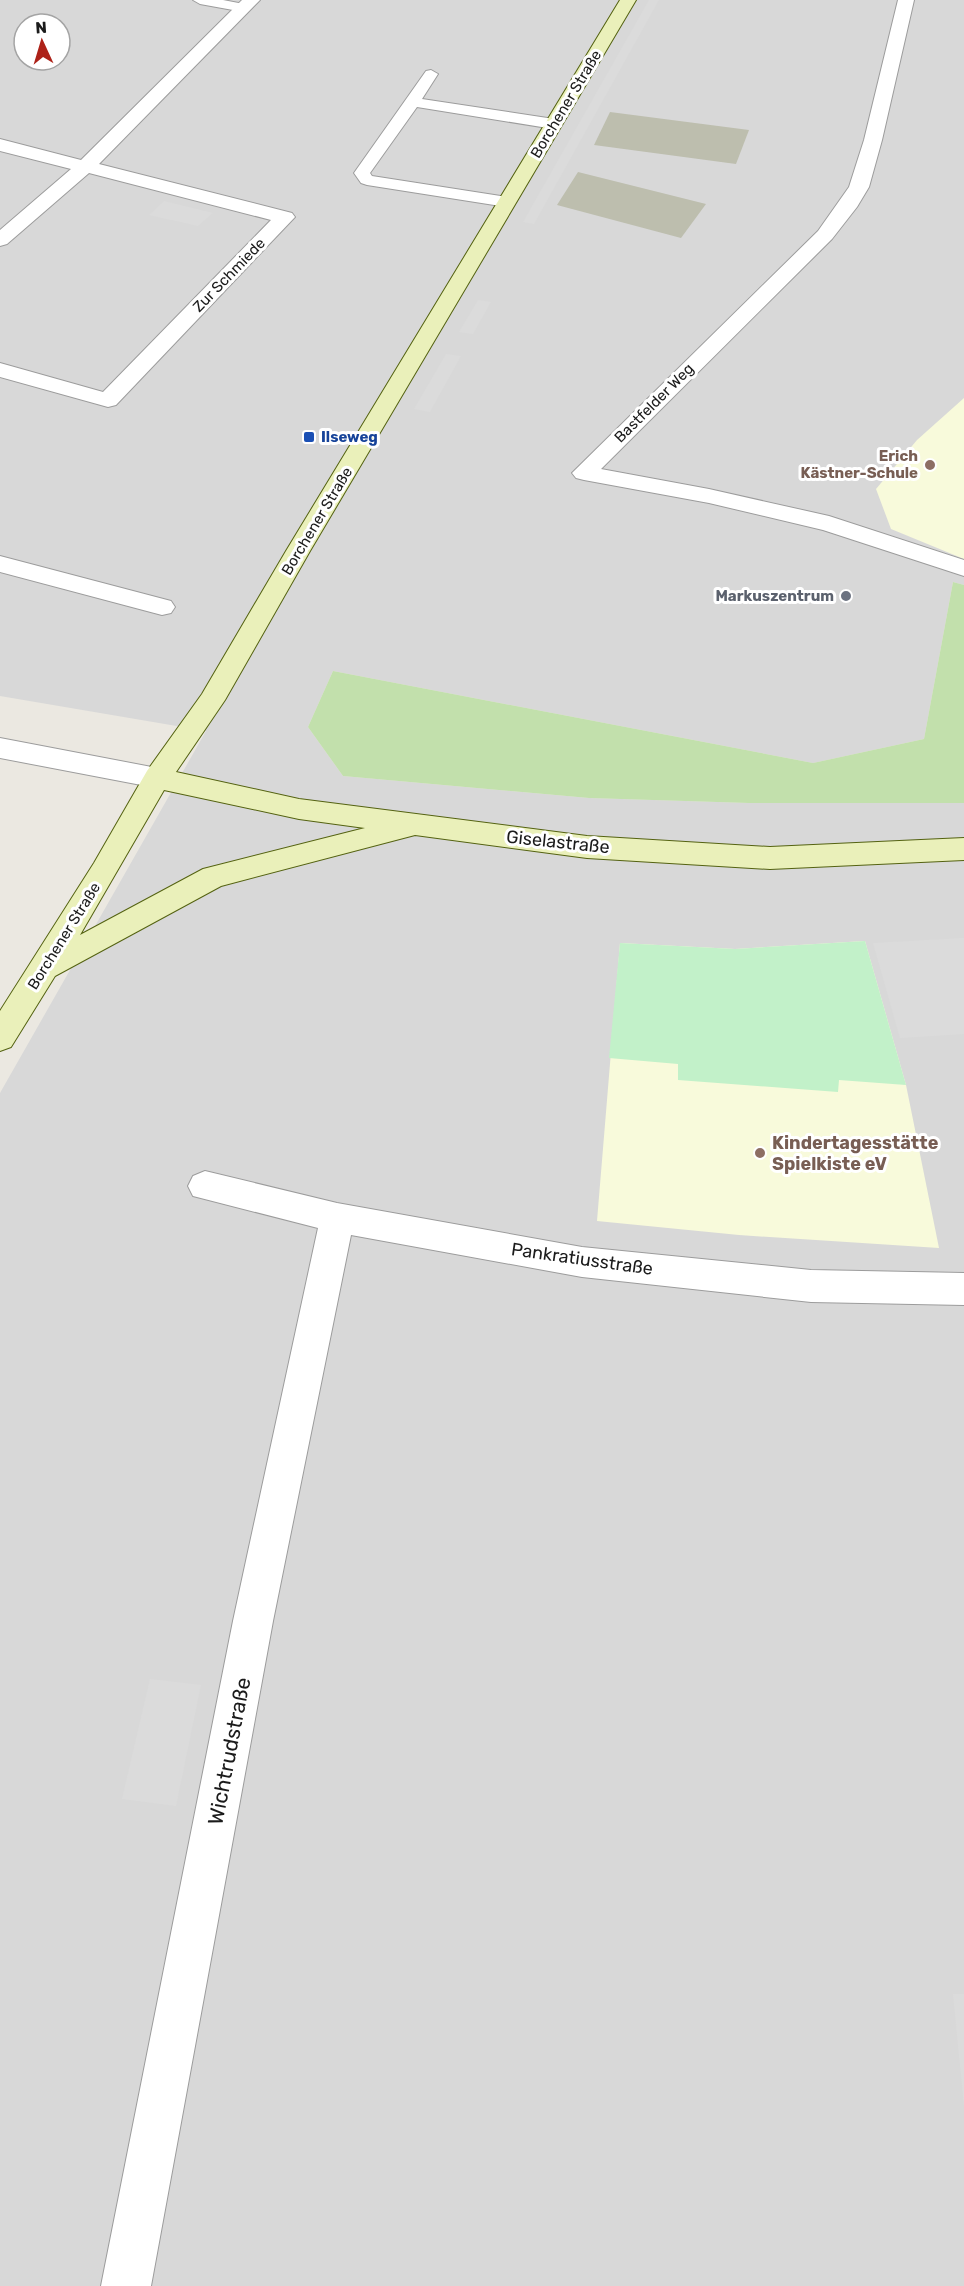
<svg xmlns="http://www.w3.org/2000/svg" width="964" height="2286" viewBox="0 0 964 2286" font-family="Rubik,sans-serif">
  <rect width="100%" height="100%" fill="#ebe8e1"/>
  <path fill="#d8d8d8" fill-rule="evenodd" d="M0 0H964V585L953 582 924 739 813 763 333 671 308 727 343 776 589 798 749 803H964V2286H0V1093L206 731 0 696ZM24 24H60V60H24Z"/>
  <g fill="#f8fadb">
    <path d="M964 398V559L891 529 876 489 917 440Z"/>
    <path d="M865 941 906 1085 939 1248 739 1235 597 1221 620 943 735 949Z"/>
  </g>
  <g fill="#bdbeae">
    <path d="M610 112 749 130 736 164 594 145Z"/>
    <path d="M578 172 706 204 681 238 557 205Z"/>
  </g>
  <path fill="#c2e0ac" d="M953 582 964 585V803H749L589 798 343 776 308 727 333 671 813 763 924 739Z"/>
  <path fill="#c2f1c9" d="M865 941 906 1085 839 1080 838 1092 678 1080V1064L609 1058 620 943 735 949Z"/>
  <g fill="#dbdbdb">
    <path d="M649 0H659L534 224 523 222Z"/>
    <path d="M164 201 213 213 198 226 149 215Z"/>
    <path d="M478 300 491 302 473 334 459 332Z"/>
    <path d="M446 354 461 356 430 412 414 409Z"/>
    <path d="M964 938V1034L900 1038 873 943Z"/>
    <path d="M150 1679 201 1685 176 1806 122 1799Z"/>
    <path d="M953 1994H964V2106Z"/>
  </g>
  <g fill="none" stroke-linecap="round" stroke-linejoin="round">
    <g stroke="#9c9c9c" stroke-width="2">
      <g id="lane">
        <path d="M193 0H223L249 5 251 8 244 12 200 4Z"/>
        <path d="M431 70 438 74 422 99 554 119 562 124 554 129 417 107 370 173 372 176 507 197 513 199 515 202 513 205 507 207 367 185 361 183 354 173 426 71Z"/>
      </g>
    </g>
    <g stroke="#9c9c9c" stroke-width="2">
      <g id="street">
        <path d="M242 0H260L99 164 292 213 295 217 116 405 108 407 0 377V363L103 392 271 220 89 173 7 244 0 246V230L71 169 0 151V139L81 160Z"/>
        <path d="M898 0H914L882 140 869 187 857 207 832 239 601 469 709 489 829 516 964 560V576L823 530 709 503 584 480 576 478 572 473 818 231 849 187 864 140Z"/>
        <path d="M0 556 171 601 175 607 171 613 162 615 0 572Z"/>
        <path d="M0 738 157 768 167 771 171 778 167 785 157 788 0 758Z"/>
        <path d="M205 1171 337 1203 582 1247 811 1270 964 1273V1305L811 1302 582 1277 351 1235 273 1621 151 2286H101L233 1621 318 1228 193 1196 188 1186 193 1176Z"/>
      </g>
    </g>
    <g stroke="#546211" stroke-width="2">
      <path id="secondary" d="M620 0H636L310 551 225 700 176 772 299 799 587 836 770 847 964 838V860L770 869 587 858 415 835 221 886 55 976 11 1047 0 1051V1011L94 863 147 771 202 694 286 551ZM164 790 299 819 365 828 203 869 80 935Z"/>
    </g>
    <use href="#lane" fill="#fff" fill-rule="evenodd"/>
    <use href="#street" fill="#fff" fill-rule="evenodd"/>
    <use href="#secondary" fill="#eaf0ba" fill-rule="evenodd"/>
  </g>
  <rect fill="#1a4fb4" stroke="#fff" stroke-width="2" x="303" y="431" width="12" height="12" rx="3"/>
  <g fill="#8d6e63" stroke="#fff" stroke-width="2">
    <circle cx="930" cy="465" r="6"/>
    <circle cx="760" cy="1153" r="6"/>
  </g>
  <circle fill="#6b7280" stroke="#fff" stroke-width="2" cx="846" cy="596" r="6"/>
  <g text-anchor="middle" dominant-baseline="central" stroke-width="6" stroke-linejoin="round" paint-order="stroke">
    <g font-size="15" fill="#1b1b1b" stroke="#fff">
      <text transform="translate(566 104) rotate(-59)">Borchener Straße</text>
      <text transform="translate(229 275) rotate(-46)">Zur Schmiede</text>
      <text transform="translate(654 403) rotate(-45)">Bastfelder Weg</text>
      <text transform="translate(317 521) rotate(-59)">Borchener Straße</text>
      <text transform="translate(64 936) rotate(-58)">Borchener Straße</text>
    </g>
    <g font-size="15" font-weight="bold" fill="#164399" stroke="#fff" text-anchor="start">
      <text x="321" y="437">Ilseweg</text>
    </g>
    <g font-size="15" font-weight="bold" fill="#785e54" stroke="#fff" text-anchor="end">
      <text x="918" y="456">Erich<tspan x="918" dy="17">Kästner-Schule</tspan></text>
    </g>
    <g font-size="15" font-weight="bold" fill="#5b616d" stroke="#fff" text-anchor="end">
      <text x="834" y="596">Markuszentrum</text>
    </g>
    <g font-size="18" fill="#1b1b1b" stroke="#fff">
      <text transform="translate(558 842) rotate(6)">Giselastraße</text>
      <text transform="translate(582 1259) rotate(8)">Pankratiusstraße</text>
    </g>
    <g font-size="18" font-weight="bold" fill="#785e54" stroke="#fff" text-anchor="start">
      <text x="772" y="1143">Kindertagesstätte<tspan x="772" dy="21">Spielkiste eV</tspan></text>
    </g>
    <g font-size="21" fill="#1b1b1b" stroke="#fff">
      <text transform="translate(229 1751) rotate(-79)">Wichtrudstraße</text>
    </g>
  </g>
  <g transform="translate(42 42) rotate(356)"><circle r="28" fill="#ffffff" stroke="#a4a4a4" stroke-width="1.5"/>
  <path d="M0-4.5L10 22L0 15L-10 22Z" fill="#ad2118"/>
  <text y="-9" font-size="16" font-weight="bold" text-anchor="middle" fill="#1b1b1b">N</text>
  </g>
</svg>
